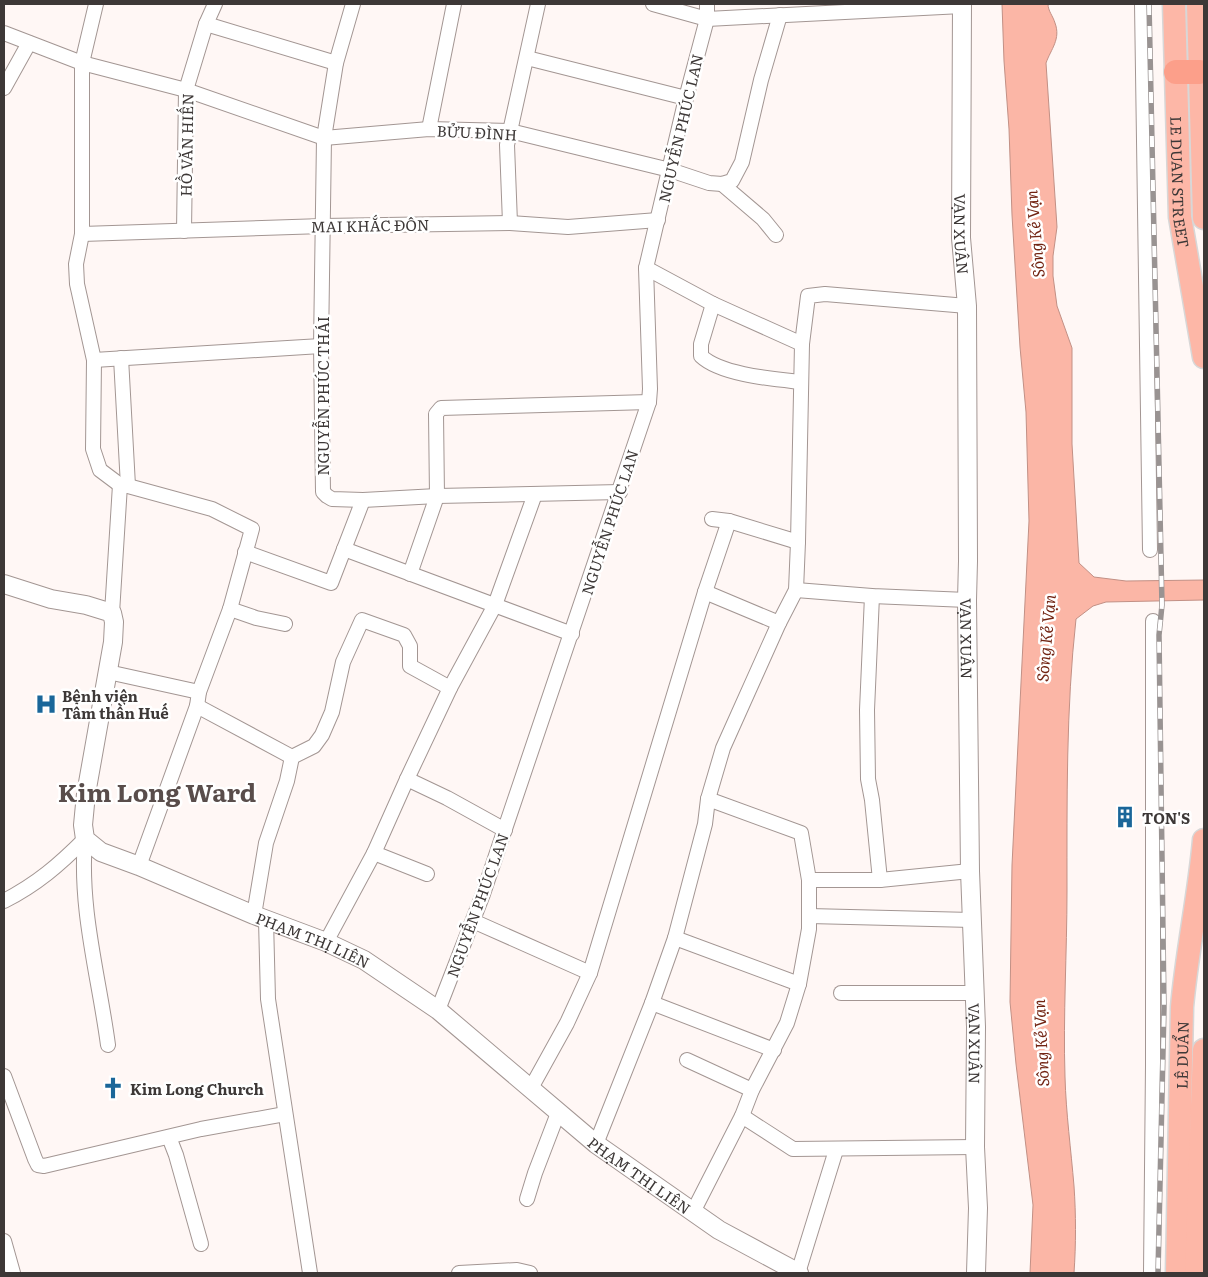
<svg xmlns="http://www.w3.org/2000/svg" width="1208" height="1277" viewBox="0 0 1208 1277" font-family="Literata,serif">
  <rect width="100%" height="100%" fill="#fff7f5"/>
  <path fill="#fbb6a6" stroke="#c29085" d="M1002 4H1048C1048 11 1053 16 1055 23 1061 39 1051 49 1046 63L1057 227 1053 256V276L1057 306 1072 348V444L1079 563 1094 577 1126 581 1204 580V600L1106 602 1093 606 1076 619C1066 709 1067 801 1067 891 1067 953 1063 1015 1065 1077 1066 1113 1071 1150 1074 1186 1076 1215 1076 1244 1074 1273H1030L1033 1205 1016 1064 1010 1002 1012 865 1029 521 1026 412 1020 347 1012 215 1009 129 1004 61Z"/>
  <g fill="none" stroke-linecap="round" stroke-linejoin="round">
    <g stroke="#a39693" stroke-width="16">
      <g id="minor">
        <path d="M96 4 82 63V234L76 264 77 284 94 360 93 449 100 470 120 485 128 486 212 509 252 529 230 609 199 692 197 706 139 866"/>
        <path d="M353 4 336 63 324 138 321 346 323 492 327 496 332 499 363 500 437 496 620 492"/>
        <path d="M653 4 707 19 962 6"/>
        <path d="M1142 4 1150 550"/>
        <path d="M206 24 336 63"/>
        <path d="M4 33 82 63 186 90 324 138 429 129 510 131 670 170 709 183 722 184 732 181 742 162 761 80 780 15"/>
        <path d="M527 58 686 98"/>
        <path d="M4 88 29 43"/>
        <path d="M429 129 454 4"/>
        <path d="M722 184 763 219 776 235"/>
        <path d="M510 223 507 145 538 4"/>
        <path d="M184 231 186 90 206 24 215 4"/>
        <path d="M82 234 323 226 510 223 568 227 658 220"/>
        <path d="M646 268 713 304 802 344"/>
        <path d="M713 304 701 344V356C721 375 774 379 801 382"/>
        <path d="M121 358 128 486"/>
        <path d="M94 360 321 346"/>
        <path d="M712 519 729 521 798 542"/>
        <path d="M344 549 572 634"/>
        <path d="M245 552 331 583 363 500"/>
        <path d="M410 574 437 496 436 414 441 408 649 402"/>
        <path d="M796 590 872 596 967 600"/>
        <path d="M705 592 779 623"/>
        <path d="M872 596 867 710 868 779 872 800 880 880"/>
        <path d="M230 609 256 618 285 624"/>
        <path d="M112 613 120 485"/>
        <path d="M108 672 199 692"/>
        <path d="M197 706 292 757"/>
        <path d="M407 779 447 798 505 830"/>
        <path d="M85 839C79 909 99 977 108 1045"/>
        <path d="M374 853 427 874"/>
        <path d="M809 880H880L970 871"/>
        <path d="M4 901C37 884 59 865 85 839"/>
        <path d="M254 915 266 843 287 781 292 757 314 746 322 735 332 712 343 662 362 620 404 635 410 646V666L450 688"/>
        <path d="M809 916 972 920"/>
        <path d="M266 920 268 999 310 1273"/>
        <path d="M473 921 590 973"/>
        <path d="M675 938 799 984"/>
        <path d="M326 942 374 853 407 779 450 688 495 605 535 494"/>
        <path d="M841 993H975"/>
        <path d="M652 1003 774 1050"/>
        <path d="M438 1010 483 894 649 402 650 389 646 268 686 98 707 19V4"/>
        <path d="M687 1060 752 1090"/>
        <path d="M4 1076 35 1159 38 1165 44 1166 201 1129 285 1114"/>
        <path d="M531 1088 567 1023 590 973 705 592 729 521"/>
        <path d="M742 1116 793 1149 975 1147"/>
        <path d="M169 1137 176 1155 201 1244"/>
        <path d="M596 1144 652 1003 675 938 705 824 708 799 723 748 779 623 796 590 798 542 802 344 808 296 825 294 967 306"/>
        <path d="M527 1199 535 1173 558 1113"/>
        <path d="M693 1212 742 1116 752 1090 787 1023 799 984 809 929V880L801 833 708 799"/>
        <path d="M4 1241 13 1273"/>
        <path d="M459 1273 517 1270 530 1273"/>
        <path d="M798 1273 836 1150"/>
        <path d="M1151 1273 1153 1065V621"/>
      </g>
    </g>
    <g stroke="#a39693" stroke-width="20">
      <g id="tertiary">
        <path id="s1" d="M962 4 961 238 967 306 968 561 967 600 970 871 976 1027 975 1147 978 1208 976 1273"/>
        <path id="s2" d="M4 584 51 599 86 605 112 613 114 622 113 642 86 794 83 825 85 839 101 852 139 866 254 915 326 942 364 960 438 1010 596 1144 719 1230 799 1273"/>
      </g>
    </g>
    <g stroke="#d8d7d7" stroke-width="25">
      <g id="primary">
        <path id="s3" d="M1174 4 1180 217 1204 357"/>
        <path d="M1198 4 1204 218"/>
        <path id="s4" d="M1177 1273 1182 1007C1187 951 1199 896 1204 840"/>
        <path d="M1196 1273 1204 1050"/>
      </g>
    </g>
    <g stroke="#d8d7d7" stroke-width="26">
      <path id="trunk" d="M1176 72H1200"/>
    </g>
    <use href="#minor" stroke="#fff" stroke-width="14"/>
    <use href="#tertiary" stroke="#fff" stroke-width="18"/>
    <use href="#primary" stroke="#fdb7a7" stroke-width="22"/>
    <use href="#trunk" stroke="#fc9f8a" stroke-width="24"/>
    <g stroke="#999392" stroke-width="5.5">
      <path id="rail" d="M1149 4 1162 605 1159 635 1164 1007 1158 1273"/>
    </g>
    <use href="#rail" stroke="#fff" stroke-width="4" stroke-dasharray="11" stroke-linecap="butt"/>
  </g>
  <defs>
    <g id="hospital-bare" transform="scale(1.725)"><path d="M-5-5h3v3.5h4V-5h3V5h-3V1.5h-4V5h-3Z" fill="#1a6699" stroke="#fff" stroke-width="2.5" paint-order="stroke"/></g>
    <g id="building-bare" transform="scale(1.725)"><path d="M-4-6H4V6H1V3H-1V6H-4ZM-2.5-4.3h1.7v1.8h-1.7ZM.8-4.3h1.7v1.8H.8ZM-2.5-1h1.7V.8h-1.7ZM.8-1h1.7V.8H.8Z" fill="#1a6699" stroke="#fff" stroke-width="2.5" paint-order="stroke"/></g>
    <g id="church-bare" transform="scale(1.725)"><path d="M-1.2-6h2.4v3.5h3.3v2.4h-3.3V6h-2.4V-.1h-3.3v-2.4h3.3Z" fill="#1a6699" stroke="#fff" stroke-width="2.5" paint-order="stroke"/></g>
  </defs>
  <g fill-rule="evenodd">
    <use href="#hospital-bare" x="46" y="704"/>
    <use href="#building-bare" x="1125" y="817"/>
    <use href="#church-bare" x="113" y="1088"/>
  </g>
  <g text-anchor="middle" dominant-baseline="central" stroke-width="5" stroke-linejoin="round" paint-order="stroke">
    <g font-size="15" fill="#3d3837" stroke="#fff">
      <text transform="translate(680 128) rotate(-77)">NGUYỄN PHÚC LAN</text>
      <text transform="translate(477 132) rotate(3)">BỬU ĐÌNH</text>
      <text transform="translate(186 145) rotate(-89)">HỒ VĂN HIẾN</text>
      <text stroke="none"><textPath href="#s3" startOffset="178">LE DUAN STREET</textPath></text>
      <text transform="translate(370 225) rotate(-1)">MAI KHẮC ĐÔN</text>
      <text stroke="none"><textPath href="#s1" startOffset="230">VẠN XUÂN</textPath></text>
      <text transform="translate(322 396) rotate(-90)">NGUYỄN PHÚC THÁI</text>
      <text transform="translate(609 522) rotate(-72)">NGUYỄN PHÚC LAN</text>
      <text stroke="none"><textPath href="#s1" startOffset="635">VẠN XUÂN</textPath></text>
      <text transform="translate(477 905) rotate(-70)">NGUYỄN PHÚC LAN</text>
      <text stroke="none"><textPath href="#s2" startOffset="591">PHẠM THỊ LIÊN</textPath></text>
      <text stroke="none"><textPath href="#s1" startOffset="1040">VẠN XUÂN</textPath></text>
      <text stroke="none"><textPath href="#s4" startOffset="218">LÊ DUẨN</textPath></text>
      <text stroke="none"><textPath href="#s2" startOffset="996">PHẠM THỊ LIÊN</textPath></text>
    </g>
    <g font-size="15" font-weight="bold" fill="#3d3837" stroke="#fff" text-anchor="start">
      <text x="62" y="695">Bệnh viện<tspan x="62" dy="17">Tâm thần Huế</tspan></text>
      <text x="1142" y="817">TON'S</text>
      <text x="130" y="1088">Kim Long Church</text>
    </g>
    <g font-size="16" font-style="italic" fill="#722413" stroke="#fff">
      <text transform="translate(1034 234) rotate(-95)">Sông Kẻ Vạn</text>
      <text transform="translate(1045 638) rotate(-85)">Sông Kẻ Vạn</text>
      <text transform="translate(1040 1043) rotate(-93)">Sông Kẻ Vạn</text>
    </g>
    <g font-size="25" font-weight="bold" fill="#594d4b" stroke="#fff">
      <text x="157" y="791">Kim Long Ward</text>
    </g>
  </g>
  <rect width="1208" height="1277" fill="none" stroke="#3d3837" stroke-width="10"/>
</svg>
